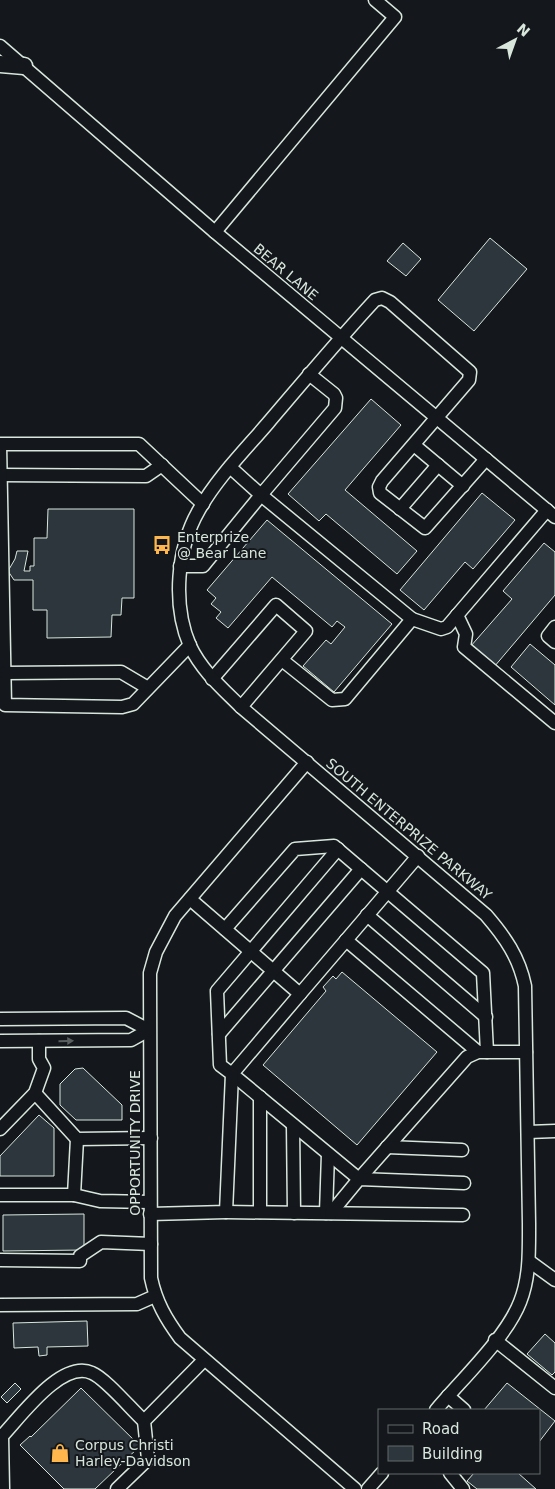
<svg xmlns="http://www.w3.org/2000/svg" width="555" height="1489" viewBox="0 0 555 1489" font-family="'DejaVu Sans',sans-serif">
  <rect width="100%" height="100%" fill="#14181c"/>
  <g fill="#2c363c" stroke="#d8e6dc">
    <path d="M490 238 527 269 474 331 438 300Z"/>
    <path d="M403 243 421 259 406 276 387 261Z"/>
    <path d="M371 399 401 425 345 490 417 551 397 574 326 514 319 521 288 494Z"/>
    <path d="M482 493 515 520 473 569 465 562 424 610 400 590Z"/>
    <path d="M48 509H134V598H122L121 615H112L111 637 47 638V610H33V580H14L8 571 15 559 17 551H28L24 571H30V566H34V538H47Z"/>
    <path d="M267 520 392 624 334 692 303 666 326 640 331 644 345 627 337 621 332 627 272 577 228 628 216 618 221 612 211 604 216 598 207 590Z"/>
    <path d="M544 543 555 552V595L494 667 470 647 512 599 503 591Z"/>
    <path d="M530 644 555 665V705L511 667Z"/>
    <path d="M342 972 437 1052 357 1145 263 1065 326 991 323 987 333 976 336 979Z"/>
    <path d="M83 1068 122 1105V1120H76L60 1105V1084L75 1069Z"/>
    <path d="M39 1115 54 1128V1176H0V1156Z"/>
    <path d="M84 1214V1250L3 1251V1215Z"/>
    <path d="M87 1321 88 1346 47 1347V1355L39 1356 38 1347 14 1348 13 1323Z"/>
    <path d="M545 1334 555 1343V1372L552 1375 527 1354Z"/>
    <path d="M15 1383 21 1389 7 1403 1 1397Z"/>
    <path d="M507 1383 555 1421 539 1442V1410H484Z"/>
    <path d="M81 1388 140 1446 95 1489H64L20 1445 30 1436 31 1437Z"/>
    <path d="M474 1473H518L536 1489H477L467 1481Z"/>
  </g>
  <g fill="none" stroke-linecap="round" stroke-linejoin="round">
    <g stroke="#d8e6dc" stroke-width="15">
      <g id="minor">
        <path d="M0 46 215 232 555 517"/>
        <path d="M215 232 395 17 375 0"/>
        <path d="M414 445 463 486"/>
        <path d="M230 467 261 495 335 408 336 398 334 394 309 374"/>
        <path d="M1 475 146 476 162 465"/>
        <path d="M400 509 438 465"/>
        <path d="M180 566H203L261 495 412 619 345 699 332 700 282 660"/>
        <path d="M457 615 466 634 464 647 555 723"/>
        <path d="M412 619 441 629 447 627 547 510"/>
        <path d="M555 627 548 636 555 642"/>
        <path d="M190 645 133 704 122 707 5 705 0 444H139L203 504"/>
        <path d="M5 673 121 672 148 688"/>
        <path d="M212 679 276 605 306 631 241 707"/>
        <path d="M307 762 175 916 156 952 150 973 151 1278C156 1302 166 1319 180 1338L355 1489"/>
        <path d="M190 899 300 994 232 1074 359 1179 467 1057 478 1052H526"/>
        <path d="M367 915 486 1017"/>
        <path d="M225 929 295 849 334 846 483 973 487 1052"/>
        <path d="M346 940 478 1052"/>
        <path d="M300 994 418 856"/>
        <path d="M0 1019 126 1018 149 1030 131 1040 0 1041"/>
        <path d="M219 1034 361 869"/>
        <path d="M35 1093 77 1139 151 1138"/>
        <path d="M260 1097V1212"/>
        <path d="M293 1125 294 1213"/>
        <path d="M0 1129 35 1093 44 1068 39 1059V1041"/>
        <path d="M528 1132 555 1131"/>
        <path d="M387 1147 462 1150"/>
        <path d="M0 1195H74L77 1139"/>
        <path d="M74 1195 100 1201 150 1202"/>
        <path d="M226 1212 463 1215"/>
        <path d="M326 1213 328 1154"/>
        <path d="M331 1213 359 1179 464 1183"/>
        <path d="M150 1214 226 1212 232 1074 220 1065 217 991 338 849"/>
        <path d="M0 1260 80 1261V1256L101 1242 151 1244"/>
        <path d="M529 1261 555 1280"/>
        <path d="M0 1305 137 1304 155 1296"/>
        <path d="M495 1340 555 1388"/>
        <path d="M448 1396 464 1410"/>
        <path d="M436 1410C461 1380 506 1338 520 1302 530 1277 529 1250 529 1223L525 986C519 957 505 937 486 915L241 707C222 688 202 671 190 646 172 604 177 548 199 510 217 478 244 451 268 423 303 382 338 340 375 300L382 298 390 302 470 372 469 380 382 481 379 487 380 493 425 528 486 459"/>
        <path d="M450 1473 463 1489"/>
        <path d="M3 1489 2 1436C21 1416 62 1359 92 1373 105 1378 132 1410 144 1421"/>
        <path d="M117 1489 148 1459 144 1421 203 1361"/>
        <path d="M368 1489 382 1473"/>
      </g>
    </g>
    <g stroke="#d8e6dc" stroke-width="19">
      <path id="major" d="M0 64 24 66"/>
    </g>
    <use href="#minor" stroke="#14181c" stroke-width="12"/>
    <use href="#major" stroke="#14181c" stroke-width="16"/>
  </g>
  <defs><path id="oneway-solid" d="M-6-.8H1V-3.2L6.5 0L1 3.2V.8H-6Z" transform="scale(1.25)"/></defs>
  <use fill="#59605f" href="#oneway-solid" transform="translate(66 1041) rotate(-1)"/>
  <defs>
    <g id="bus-bare" transform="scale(1.5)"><path d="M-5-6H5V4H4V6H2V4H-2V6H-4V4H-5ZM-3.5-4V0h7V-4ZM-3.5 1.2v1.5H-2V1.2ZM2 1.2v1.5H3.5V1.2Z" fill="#ffb74d" stroke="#14181c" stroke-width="2.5" paint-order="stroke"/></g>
    <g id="shop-bare" transform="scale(1.5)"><path d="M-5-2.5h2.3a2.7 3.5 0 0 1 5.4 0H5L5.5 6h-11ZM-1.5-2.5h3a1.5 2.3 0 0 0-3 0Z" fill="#ffb74d" stroke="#14181c" stroke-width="2.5" paint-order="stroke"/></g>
  </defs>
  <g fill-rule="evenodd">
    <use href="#bus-bare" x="162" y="545"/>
    <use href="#shop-bare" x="60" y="1453"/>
  </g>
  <g text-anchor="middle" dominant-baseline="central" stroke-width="4" stroke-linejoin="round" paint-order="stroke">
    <g font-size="14" fill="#d8e6dc" stroke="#14181c">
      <text transform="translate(286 272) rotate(40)">BEAR LANE</text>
      <text transform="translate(409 829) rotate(40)">SOUTH ENTERPRIZE PARKWAY</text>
      <text transform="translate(135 1143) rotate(-90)">OPPORTUNITY DRIVE</text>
    </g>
    <g font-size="14" fill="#d8e6dc" stroke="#14181c" text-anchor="start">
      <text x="177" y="537">Enterprize<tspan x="177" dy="16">@ Bear Lane</tspan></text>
      <text x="75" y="1445">Corpus Christi<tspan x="75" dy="16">Harley-Davidson</tspan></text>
    </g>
  </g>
  <rect x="378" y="1409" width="162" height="65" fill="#14181c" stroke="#626a69"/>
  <rect x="388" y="1425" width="25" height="8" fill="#14181c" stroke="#626a69"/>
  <text x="422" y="1434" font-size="15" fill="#d8e6dc">Road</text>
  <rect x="388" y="1446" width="25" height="15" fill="#2c363c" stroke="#626a69"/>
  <text x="422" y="1459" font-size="15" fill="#d8e6dc">Building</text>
  <g transform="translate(515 40) rotate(41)" stroke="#14181c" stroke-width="4" paint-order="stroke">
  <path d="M0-4L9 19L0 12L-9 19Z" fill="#d8e6dc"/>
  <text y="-8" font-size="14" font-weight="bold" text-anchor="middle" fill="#d8e6dc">N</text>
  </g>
</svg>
